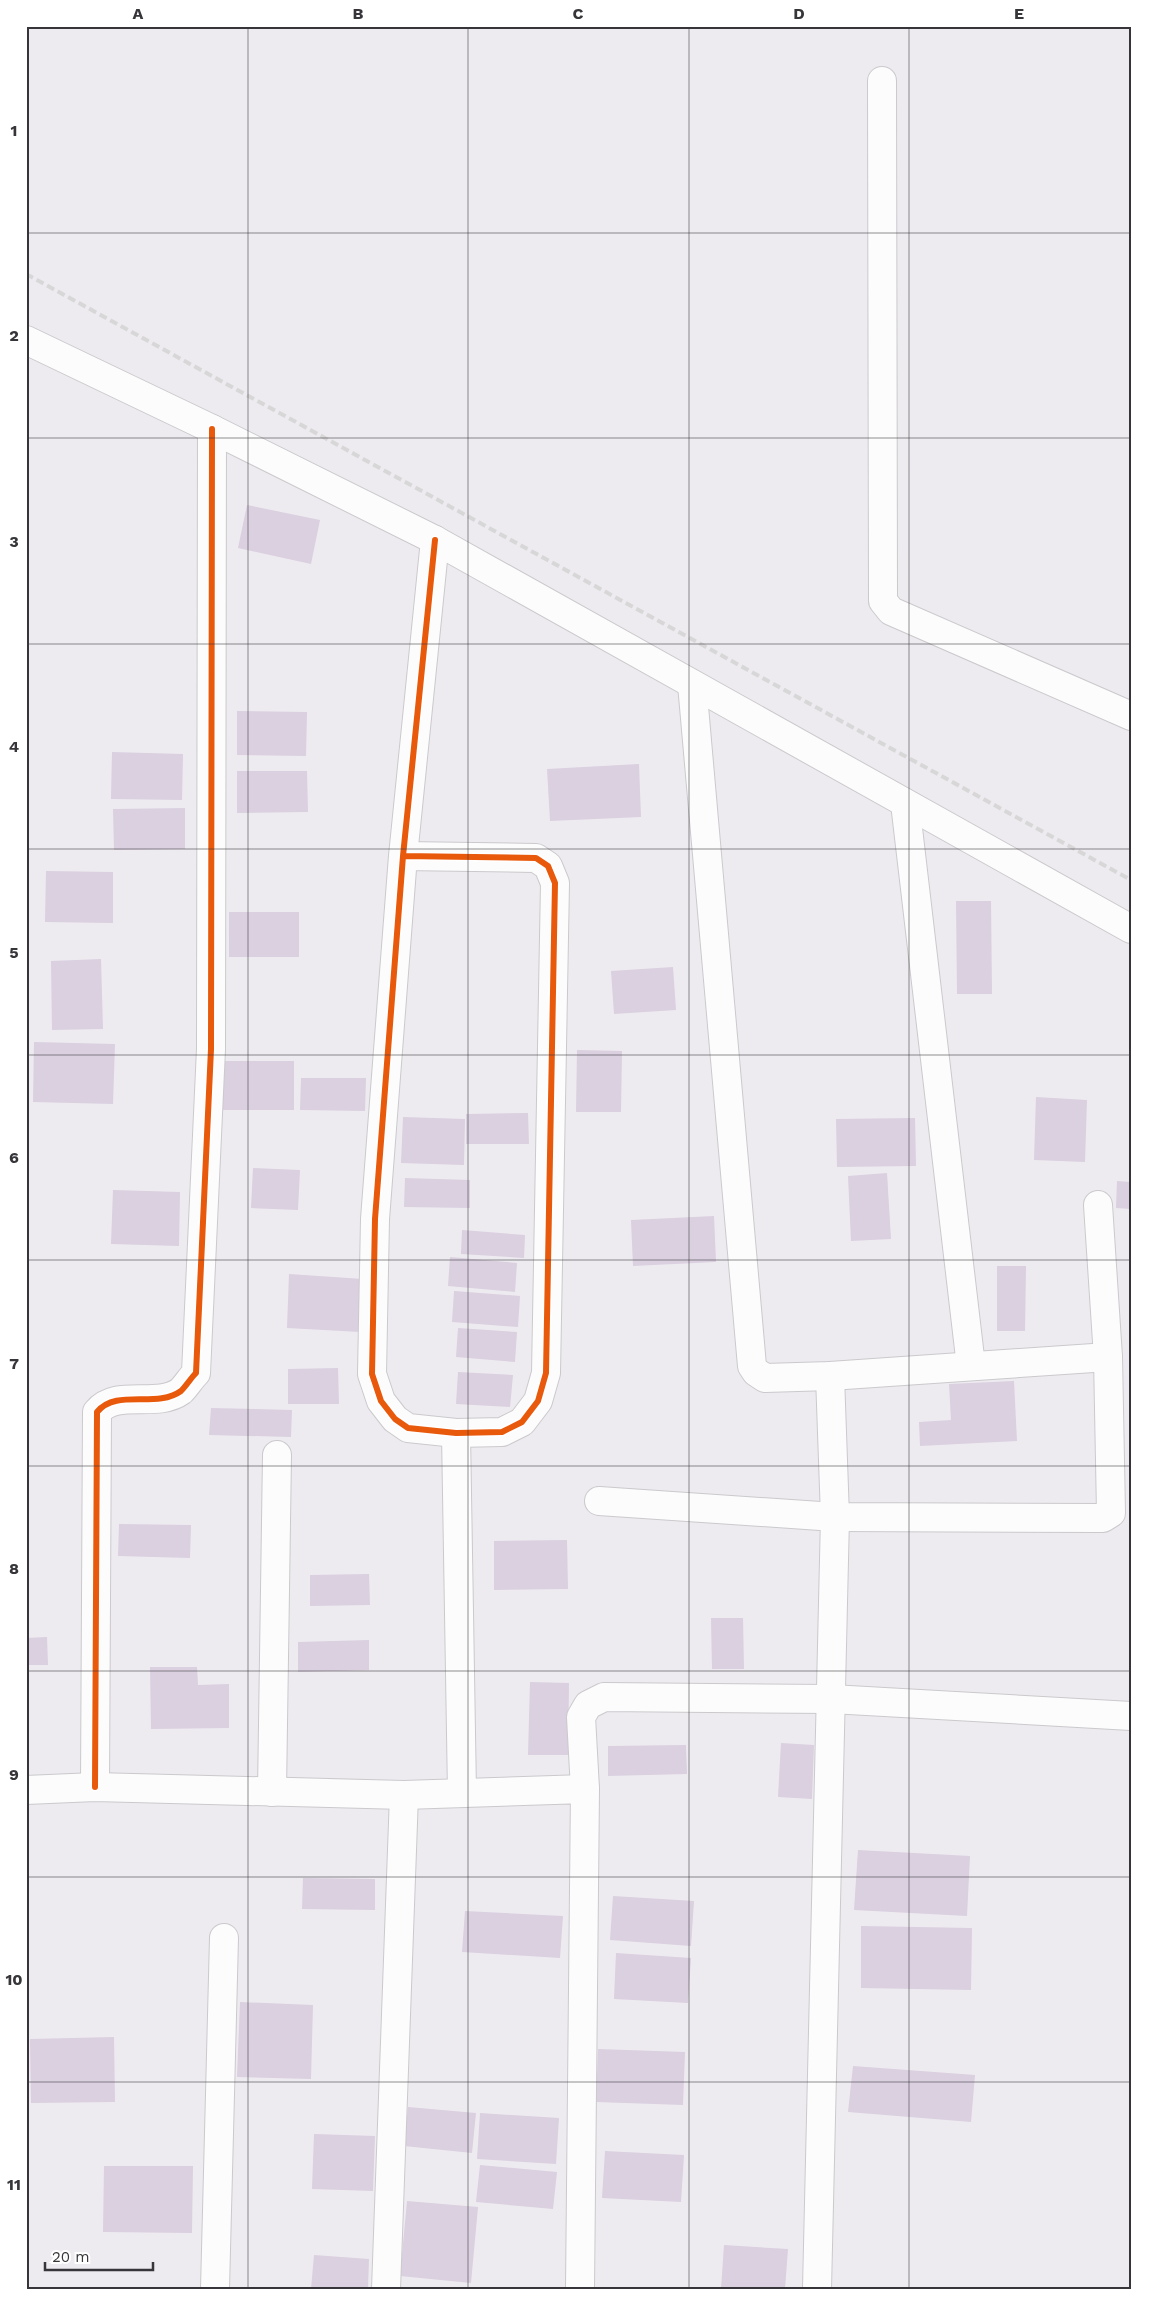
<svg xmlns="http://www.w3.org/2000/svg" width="1157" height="2315" viewBox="0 0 1157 2315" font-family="'Work Sans',sans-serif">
  <rect width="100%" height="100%" fill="#eeebf0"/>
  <g fill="#dad0e0">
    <path d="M247 505 320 520 311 564 238 548Z"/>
    <path d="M237 711 307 712 306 756 237 755Z"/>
    <path d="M112 752 183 754 182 800 111 799Z"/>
    <path d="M639 764 641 817 550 821 547 769Z"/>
    <path d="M237 771H307L308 812 237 813Z"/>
    <path d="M185 808V849L114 850 113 809Z"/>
    <path d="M46 871 113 872V923L45 922Z"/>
    <path d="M956 901H991L992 994H957Z"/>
    <rect x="229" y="912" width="70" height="45"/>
    <path d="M101 959 103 1029 52 1030 51 961Z"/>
    <path d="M673 967 676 1010 614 1014 611 971Z"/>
    <path d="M34 1042 115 1044 113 1104 33 1102Z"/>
    <path d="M577 1050 622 1051 621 1112H576Z"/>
    <path d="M221 1061H294V1110H222Z"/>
    <path d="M301 1078H366L365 1111 300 1110Z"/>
    <path d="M1036 1097 1087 1100 1085 1162 1034 1160Z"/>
    <path d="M528 1113 529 1144H466V1114Z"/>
    <path d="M403 1117 465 1119 464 1165 401 1163Z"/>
    <path d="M915 1118 916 1166 837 1167 836 1119Z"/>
    <path d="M253 1168 300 1170 298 1210 251 1208Z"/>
    <path d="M887 1173 891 1239 851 1241 848 1176Z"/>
    <path d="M405 1178 470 1180V1208L404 1207Z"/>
    <path d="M1117 1181 1131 1182V1209L1116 1208Z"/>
    <path d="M113 1190 180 1192 179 1246 111 1244Z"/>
    <path d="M714 1216 716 1262 633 1266 631 1220Z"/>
    <path d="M462 1230 525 1235 524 1258 461 1254Z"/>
    <path d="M450 1257 517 1263 515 1292 448 1286Z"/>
    <path d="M997 1266H1026L1025 1331H997Z"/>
    <path d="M289 1274 363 1279 360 1332 287 1328Z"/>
    <path d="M454 1291 520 1296 518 1327 452 1322Z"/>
    <path d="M458 1328 517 1332 515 1362 456 1357Z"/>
    <path d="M338 1368 339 1404H288V1369Z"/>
    <path d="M458 1372 513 1375 510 1407 456 1404Z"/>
    <path d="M1014 1381 1017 1441 920 1446 919 1422 951 1420 949 1384Z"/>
    <path d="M211 1408 292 1410 291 1437 209 1435Z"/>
    <path d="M119 1524 191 1525 190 1558 118 1556Z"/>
    <path d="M567 1540 568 1589 494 1590V1541Z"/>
    <path d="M369 1574 370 1605 310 1606V1575Z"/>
    <path d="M711 1618H743L744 1669H712Z"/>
    <path d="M47 1637 48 1665H26V1638Z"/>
    <path d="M369 1640V1670L298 1672V1642Z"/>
    <path d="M150 1667H197L198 1685 229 1684V1728L151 1729Z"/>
    <path d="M530 1682 569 1683 568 1755H528Z"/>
    <path d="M781 1743 814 1745 812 1799 778 1797Z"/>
    <path d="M686 1745 687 1774 608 1776V1746Z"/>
    <path d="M858 1850 970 1856 967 1916 854 1910Z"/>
    <path d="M303 1878 375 1879V1910L302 1909Z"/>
    <path d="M613 1896 694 1901 691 1946 610 1940Z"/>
    <path d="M465 1911 563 1916 560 1958 462 1952Z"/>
    <path d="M861 1926 972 1928 971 1990 861 1988Z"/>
    <path d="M616 1953 691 1958 688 2003 614 1999Z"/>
    <path d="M240 2002 313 2005 311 2079 237 2077Z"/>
    <path d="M114 2037 115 2102 31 2103 30 2039Z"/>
    <path d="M598 2049 685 2052 683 2105 596 2102Z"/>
    <path d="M853 2066 975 2075 971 2122 848 2112Z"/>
    <path d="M408 2107 476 2113 472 2153 404 2146Z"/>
    <path d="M480 2113 559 2118 556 2164 477 2159Z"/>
    <path d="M314 2134 375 2136 373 2191 312 2189Z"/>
    <path d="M605 2151 684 2155 681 2202 602 2198Z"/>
    <path d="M480 2165 557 2172 553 2209 476 2202Z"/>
    <path d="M104 2166H193L192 2233 103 2232Z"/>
    <path d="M407 2201 478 2207 471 2283 400 2276Z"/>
    <path d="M724 2245 788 2249 785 2289H721Z"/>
    <path d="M314 2255 369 2259 368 2289H311Z"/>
  </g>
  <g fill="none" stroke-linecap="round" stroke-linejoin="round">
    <g stroke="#cbc9cc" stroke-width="30">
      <g id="minor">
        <path d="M882 81 883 601 891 611 1131 716"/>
        <path d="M26 340 212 429 435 540 1131 929"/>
        <path d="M692 684 752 1366 756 1372 765 1378 830 1376 1108 1357"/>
        <path d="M905 803 971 1366"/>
        <path d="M403 856 536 858 548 866 555 883 546 1373 538 1401 522 1422 502 1432 456 1433 408 1428 395 1419 381 1401 372 1374 375 1219 403 856 435 540"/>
        <path d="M456 1433 462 1793"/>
        <path d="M599 1501 835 1517 1103 1518 1111 1513 1108 1357 1098 1205"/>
        <path d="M95 1787 97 1412C117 1388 156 1409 181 1391 186 1386 191 1378 196 1373L211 1049 212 429"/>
        <path d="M585 1789 581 1717 588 1705 604 1697 831 1699 1131 1716"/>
        <path d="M26 1790 95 1787 404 1795 585 1789 580 2289"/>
        <path d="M272 1792 277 1455"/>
        <path d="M215 2289 224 1938"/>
        <path d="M386 2289 404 1795"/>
        <path d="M817 2289 835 1517 830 1376"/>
      </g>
    </g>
    <use href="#minor" stroke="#fcfcfd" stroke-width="28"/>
    <path stroke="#d8d7d8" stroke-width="4" stroke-dasharray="8 4" stroke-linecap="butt" d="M26 274 1131 880"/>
    <g stroke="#fff" stroke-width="9">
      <g id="cycleway">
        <path d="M403 856 536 858 548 866 555 883 546 1373 538 1401 522 1422 502 1432 456 1433 408 1428 395 1419 381 1401 372 1374 375 1219 403 856 435 540"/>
        <path d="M95 1787 97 1412C117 1388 156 1409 181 1391 186 1386 191 1378 196 1373L211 1049 212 429"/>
      </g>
    </g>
    <use href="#cycleway" stroke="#e8590c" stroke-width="6"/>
  </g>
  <path fill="none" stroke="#373539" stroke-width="1" stroke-opacity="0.55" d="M248 26V2289M468 26V2289M689 26V2289M909 26V2289M26 233H1131M26 438H1131M26 644H1131M26 849H1131M26 1055H1131M26 1260H1131M26 1466H1131M26 1671H1131M26 1877H1131M26 2082H1131"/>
  <rect width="1157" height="2315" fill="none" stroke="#ffffff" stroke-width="55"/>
  <path d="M45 2262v8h108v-8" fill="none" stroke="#373539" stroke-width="2.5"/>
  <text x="52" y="2262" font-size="15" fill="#373539" stroke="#ffffff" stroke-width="4" paint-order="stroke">20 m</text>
  <rect x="28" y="28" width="1102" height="2260" fill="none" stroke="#373539" stroke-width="2"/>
  <g font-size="16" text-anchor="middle" font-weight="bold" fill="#373539">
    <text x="138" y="19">A</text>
    <text x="358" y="19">B</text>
    <text x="578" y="19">C</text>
    <text x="799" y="19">D</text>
    <text x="1019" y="19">E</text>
    <text x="14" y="136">1</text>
    <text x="14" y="341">2</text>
    <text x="14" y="547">3</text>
    <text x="14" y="752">4</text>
    <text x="14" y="958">5</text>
    <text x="14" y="1163">6</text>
    <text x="14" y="1369">7</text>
    <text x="14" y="1574">8</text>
    <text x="14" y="1780">9</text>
    <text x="14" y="1985">10</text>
    <text x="14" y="2190">11</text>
  </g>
</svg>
